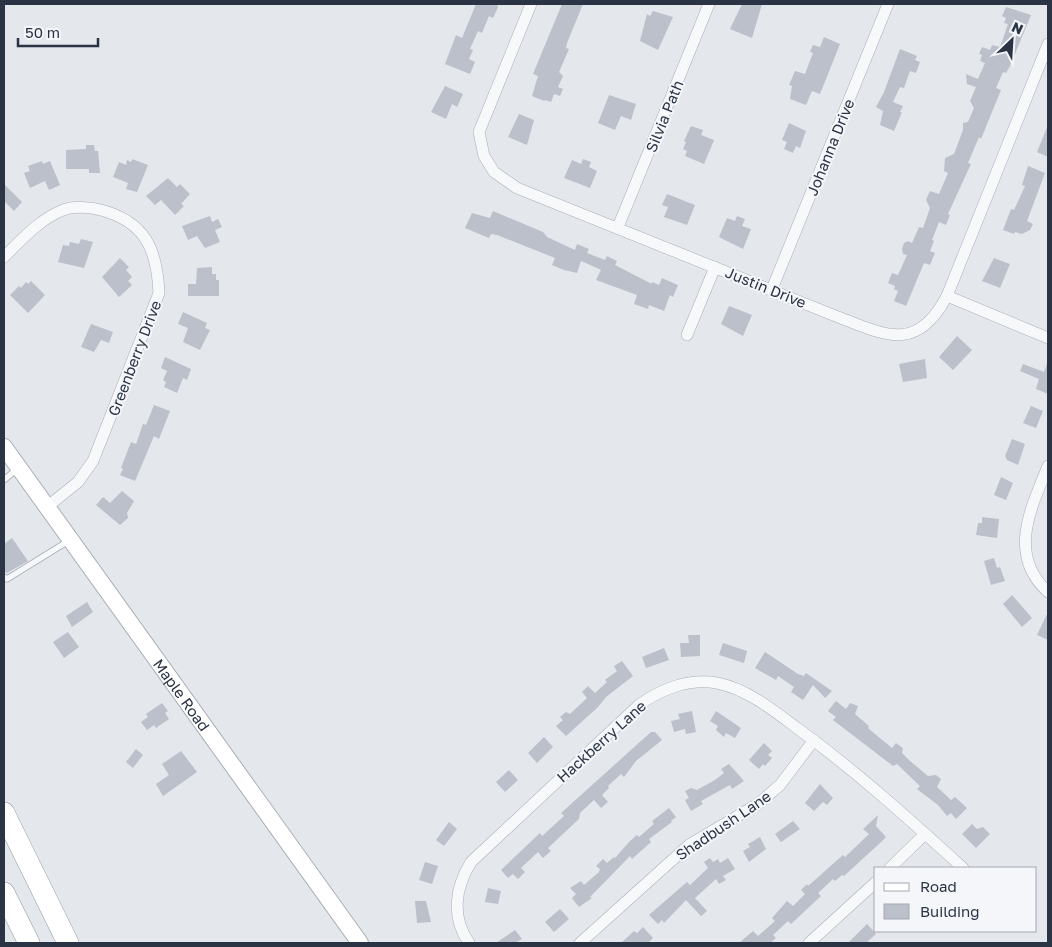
<svg xmlns="http://www.w3.org/2000/svg" width="1052" height="947" viewBox="0 0 1052 947" font-family="'Golos Text',sans-serif">
  <rect width="100%" height="100%" fill="#e4e7ec"/>
  <g fill="#bbc0ca">
    <path d="M476 4H497L498 7 493 18 489 16 482 33 478 31 470 49 473 50 469 59 475 62 470 74 445 64 456 35 462 38Z"/>
    <path d="M562 4H583L567 43 566 48 569 49 559 72 563 76 558 87 563 89 560 96 554 94 551 102 545 100 544 101 532 96 538 76 533 74Z"/>
    <path d="M742 4H762L752 38 730 29Z"/>
    <path d="M1006 7 1031 15 1010 66 1006 73 1003 72 996 88 1001 90 981 139 979 137 968 163 971 164 948 214 950 215 946 225 939 222 932 240 934 241 930 251 935 253 930 265 924 263 906 306 894 301 898 291 894 289 895 286 888 283 892 273 898 275 907 255 903 254 902 249 904 243 908 241 912 243 919 227 923 228 930 208 926 200 930 191 939 194 948 173 944 171 945 158 954 154 963 130V123L968 122 974 108 970 101 976 87 967 84 966 74 978 79 985 63 980 61 982 55 979 54 982 47 990 50 992 45 1000 47 1008 24 1004 23 1006 18 1002 16Z"/>
    <path d="M653 11 673 17 658 50 640 41 647 14 650 16Z"/>
    <path d="M824 37 840 44 820 94 812 91 806 105 790 99 792 86 789 85 795 71 805 74 813 53 810 52 813 45 820 47Z"/>
    <path d="M900 49 917 56 915 60 920 62 916 73 910 71 904 88 900 87 893 102 903 106 900 112H902L894 131 880 125 883 111 876 107 884 92Z"/>
    <path d="M445 86 463 94 457 107 452 104 446 119 431 112Z"/>
    <path d="M609 95 636 104 631 120 621 116 615 130 598 123Z"/>
    <path d="M519 114 534 120 527 145 508 137Z"/>
    <path d="M789 123 806 131 800 148 796 146 793 153 784 149 787 142 782 140Z"/>
    <path d="M1048 125V157L1037 152Z"/>
    <path d="M691 126 703 130 701 135 714 140 704 164 685 156 687 151 683 149 686 142 684 141Z"/>
    <path d="M86 145H94L95 151H98L100 173H89V169H66V150L86 149Z"/>
    <path d="M132 159 148 165 137 192 126 189 128 183 113 177 119 162 126 165 127 160 131 162Z"/>
    <path d="M583 159 591 162 589 167 597 171 590 188 564 178 572 160 581 164Z"/>
    <path d="M42 161 43 164 50 161 60 185 49 190 45 181 30 188 24 173 30 171 28 166Z"/>
    <path d="M1028 166 1045 173 1027 221 1033 224 1030 230 1022 234 1015 232 1014 234 1003 230 1011 209 1014 210 1025 186 1022 185Z"/>
    <path d="M168 178 177 187 180 184 190 194 181 204 184 206 175 215 161 200 155 205 146 196Z"/>
    <path d="M4 184 22 202 14 211 4 201Z"/>
    <path d="M667 194 695 205 687 225 664 217 668 207 662 205Z"/>
    <path d="M493 211 543 232 547 237 575 250 577 244 589 249 587 253 605 260 607 256 617 261 615 265 652 284V282L659 285 662 278 673 283 678 285 673 297 670 295 664 311 649 305 648 309 634 304 637 295 596 280 601 270 597 268 581 261 577 273 564 270 552 265 555 258 497 235 491 234 489 238 465 228 472 213 490 218Z"/>
    <path d="M210 216 212 222 218 219 222 227 215 230 220 242 205 248 197 236 188 240 182 226Z"/>
    <path d="M737 216 745 219 742 226 751 229 743 249 719 237 727 218 735 221Z"/>
    <path d="M81 239 93 242 84 268 58 262 63 245 69 246 70 242 79 244Z"/>
    <path d="M120 258 129 267 126 270 132 277 128 281 132 285 119 297 102 277Z"/>
    <path d="M994 258 1010 264 1000 288 982 281Z"/>
    <path d="M212 267V274H216V280H219V296H188V284H196L197 268Z"/>
    <path d="M31 281 45 295 28 313 10 295 19 286 21 288 26 282 28 284Z"/>
    <path d="M729 306 752 315 743 336 721 324Z"/>
    <path d="M183 312 207 323 205 328 210 330 200 350 183 342 188 328 178 324Z"/>
    <path d="M91 324 113 332 109 343 101 340 94 352 81 347Z"/>
    <path d="M957 336 972 350 953 370 939 357Z"/>
    <path d="M165 357 191 369 187 380 183 378 177 393 164 387 166 382 163 380 167 371 161 368Z"/>
    <path d="M925 359 927 378 903 382 899 364Z"/>
    <path d="M1048 361V394L1036 389 1039 379 1020 371 1023 364 1044 372Z"/>
    <path d="M154 405 170 411 159 439 154 436 135 481 120 475 123 469 121 468 131 442 136 444 143 424 146 425Z"/>
    <path d="M1031 406 1043 411 1036 428 1023 423Z"/>
    <path d="M1012 439 1025 444 1018 465 1007 460 1005 456Z"/>
    <path d="M1001 477 1013 483 1006 500 994 495Z"/>
    <path d="M122 491 134 501 127 513 128 518 120 525 96 505 103 497 110 503Z"/>
    <path d="M982 517 999 519 997 538 976 535 978 523H982Z"/>
    <path d="M12 538 28 561 7 573 4 571V544Z"/>
    <path d="M994 558 997 568 1000 567 1005 581 991 585 984 561Z"/>
    <path d="M1012 595 1032 618 1022 627 1003 604Z"/>
    <path d="M87 602 93 612 72 627 66 616Z"/>
    <path d="M1048 612V640L1037 635Z"/>
    <path d="M68 632 79 647 64 658 53 642Z"/>
    <path d="M688 635H700V656L681 657 680 643H689Z"/>
    <path d="M723 643 747 651 744 663 719 655Z"/>
    <path d="M664 648 669 660 646 668 642 657Z"/>
    <path d="M765 652 798 674 804 676 806 673 832 691 825 698 813 685 803 700 791 692 794 687 778 676 776 680 755 668Z"/>
    <path d="M622 661 633 676 606 697 597 708 566 736 556 726 563 720 560 717 566 712 570 714 587 698 582 692 588 686 595 693 607 682 605 680 617 671 614 666Z"/>
    <path d="M836 701 846 709 850 703 858 706 855 714 869 726 868 728 875 734 892 748 896 743 903 748 902 753 910 761 928 776 936 775 941 779 937 787 951 800 955 797 967 808 956 819 951 813 947 816 938 805 917 789 920 786 897 764 893 766 833 720 836 717 828 711Z"/>
    <path d="M162 703 168 711 165 713 169 719 156 728 154 725 147 730 141 722 148 717 146 714Z"/>
    <path d="M692 711 696 732 686 734 685 729 674 732 671 721 680 719 678 714Z"/>
    <path d="M716 711 741 728 735 738 726 733 724 737 716 730 718 726 710 721Z"/>
    <path d="M651 732H655L662 740 636 761 624 777 621 774 608 786 609 788 602 795 608 802 601 808 594 800 580 813 579 819 548 848 551 851 543 858 538 852 521 868 525 872 518 879 513 874 508 878 501 870 540 833 542 836 564 816 561 813Z"/>
    <path d="M544 737 553 747 537 763 528 753Z"/>
    <path d="M764 743 772 751 768 755 772 758 765 766 763 764 759 769 749 760Z"/>
    <path d="M136 749 143 755 133 768 126 762Z"/>
    <path d="M181 751 197 772 163 796 156 784 169 775 162 764Z"/>
    <path d="M729 764 744 781 732 789 730 785 701 801 703 804 691 811 685 800 689 798 685 791 691 788 697 790 715 780 724 773 721 769Z"/>
    <path d="M509 770 518 780 505 792 496 782Z"/>
    <path d="M820 784 833 798 827 805 823 802 814 811 805 803Z"/>
    <path d="M669 808 676 817 671 821 672 822 649 839 651 842 632 859 630 856 590 897 592 898 579 907 572 898 576 894 570 888 581 881 584 885 599 872 600 869 596 866 603 859 607 863 614 857 615 858 630 841 637 835 639 837 654 824 652 821Z"/>
    <path d="M878 815 876 826 886 837 880 843 844 876 842 875 835 881 833 879 818 893 821 896 791 924 788 921 773 935 776 938 770 943H739L753 931 758 936 775 921 772 918 787 901 793 906 805 894 801 890 807 884 808 886 816 879 843 855 845 857 869 834 863 829Z"/>
    <path d="M793 821 800 829 781 842 775 834Z"/>
    <path d="M449 822 457 829 444 846 436 840Z"/>
    <path d="M972 824 977 829 983 827 990 834 976 848 962 834Z"/>
    <path d="M760 837 766 849 749 862 743 851 750 847 748 844Z"/>
    <path d="M710 858 713 862 718 859 720 863 728 858 735 869 723 876 726 880 719 884 716 879 695 898 707 911 701 916 686 900 664 923 662 920 658 924 649 915 687 882 690 885 708 868 704 862Z"/>
    <path d="M425 862 438 866 432 884 419 880Z"/>
    <path d="M488 888 501 891 498 904 485 902Z"/>
    <path d="M415 901H426L431 922 417 923Z"/>
    <path d="M560 909 569 919 554 932 545 922Z"/>
    <path d="M867 924 876 934 866 943H848Z"/>
    <path d="M643 927 653 938 648 943H621L634 931 637 933Z"/>
    <path d="M515 930 522 939 515 943H496Z"/>
  </g>
  <g fill="none" stroke-linecap="round" stroke-linejoin="round">
    <g stroke="#a9aeb7" stroke-width="7">
      <g id="lane">
        <path d="M4 480 17 469"/>
        <path d="M4 577 7 579 70 540"/>
      </g>
    </g>
    <g stroke="#a9aeb7" stroke-width="12">
      <g id="street">
        <path d="M531 4 479 132 484 156 494 172 517 188 833 315C883 334 916 355 947 296L1048 44"/>
        <path d="M618 227 709 4"/>
        <path d="M4 257C21 240 40 219 63 210 74 206 90 207 101 210 146 222 157 250 159 293L93 461 78 482 47 507"/>
        <path d="M772 289 888 4"/>
        <path d="M947 296 1048 338"/>
        <path d="M687 335 715 267"/>
        <path d="M1048 466C1031 508 1007 555 1048 592"/>
        <path d="M890 868 925 834"/>
        <path d="M469 943C451 917 455 888 471 862L639 705C661 689 689 678 717 683 747 689 773 710 797 728 856 771 909 819 963 868"/>
        <path d="M580 943 689 845 758 804 780 785 814 740"/>
        <path d="M809 943 876 882"/>
      </g>
    </g>
    <g stroke="#a9aeb7" stroke-width="18">
      <g id="secondary">
        <path id="s1" d="M4 447 360 943"/>
      </g>
    </g>
    <g stroke="#8b94a3" stroke-width="22">
      <g id="highway">
        <path d="M4 813 68 943"/>
        <path d="M4 893 29 943"/>
      </g>
    </g>
    <use href="#lane" stroke="#f7f8fa" stroke-width="5.5"/>
    <use href="#street" stroke="#f7f8fa" stroke-width="11"/>
    <use href="#secondary" stroke="#fff" stroke-width="16"/>
    <use href="#highway" stroke="#fff" stroke-width="21"/>
  </g>
  <g text-anchor="middle" dominant-baseline="central" stroke-width="4" stroke-linejoin="round" paint-order="stroke">
    <g font-size="15" fill="#2b3445" stroke="#f4f6f9">
      <text transform="translate(664 116) rotate(-68)">Silvia Path</text>
      <text transform="translate(830 147) rotate(-68)">Johanna Drive</text>
      <text transform="translate(766 287) rotate(22)">Justin Drive</text>
      <text transform="translate(134 358) rotate(-69)">Greenberry Drive</text>
      <text stroke="none"><textPath href="#s1" startOffset="305">Maple Road</textPath></text>
      <text transform="translate(601 741) rotate(-42)">Hackberry Lane</text>
      <text transform="translate(723 825) rotate(-34)">Shadbush Lane</text>
    </g>
  </g>
  <rect width="1052" height="947" fill="none" stroke="#2b3445" stroke-width="10"/>
  <rect x="874" y="867" width="162" height="65" fill="#f4f6f9" stroke="#a4a8b1"/>
  <rect x="884" y="883" width="25" height="8" fill="#ffffff" stroke="#a4a8b1"/>
  <text x="920" y="892" font-size="15" fill="#2b3445">Road</text>
  <rect x="884" y="904" width="25" height="15" fill="#bbc0ca" stroke="#a4a8b1"/>
  <text x="920" y="917" font-size="15" fill="#2b3445">Building</text>
  <g transform="translate(1012 40) rotate(25)" stroke="#f4f6f9" stroke-width="4" paint-order="stroke">
  <path d="M0-4L9 19L0 12L-9 19Z" fill="#2b3445"/>
  <text y="-8" font-size="14" font-weight="bold" text-anchor="middle" fill="#2b3445">N</text>
  </g>
  <path d="M18 38v8h80v-8" fill="none" stroke="#2b3445" stroke-width="2.5"/>
  <text x="25" y="38" font-size="15" fill="#2b3445" stroke="#f4f6f9" stroke-width="4" paint-order="stroke">50 m</text>
</svg>
